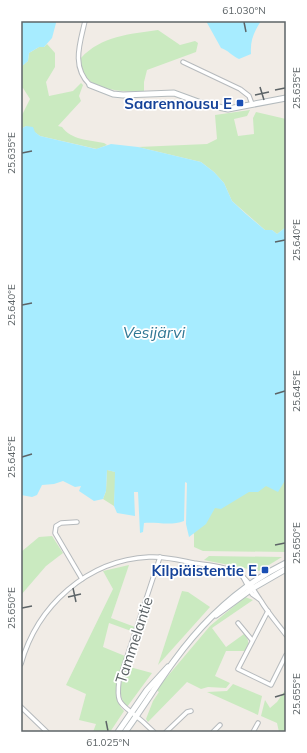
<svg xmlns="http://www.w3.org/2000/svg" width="307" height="753" viewBox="0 0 307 753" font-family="Mulish,sans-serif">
  <rect width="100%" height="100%" fill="#f1ece6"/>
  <g fill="#caeac0">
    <path d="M158 30 180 45 195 41 198 43 196 52 147 70 144 82V91C123 93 76 90 81 58 101 36 130 34 158 30Z"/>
    <path d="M47 44 55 53V67L46 82 49 96 73 91 81 83 83 85 79 96 81 101 58 126 62 127C71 140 89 140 104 143L107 145 97 149 40 136 26 126 21 129V117L30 99 23 88 21 89V67L28 61 29 53 39 47H44Z"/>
    <path d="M250 110 247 116 234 119 238 136 254 134 253 118 256 112 286 119V227L277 234 272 230H265L232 201 224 183 214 172 201 162 138 147 207 144 217 139 215 115Z"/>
    <path d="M268 467 286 480V552L203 551 194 547V534L191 529 193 503Z"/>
    <path d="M107 470 116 472 114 506 103 499 106 491Z"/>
    <path d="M52 536 63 553 46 566 21 595V552L39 537Z"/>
    <path d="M209 556 282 557 259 571 204 560Z"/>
    <path d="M129 565 111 618 135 627 134 632 109 623 103 647 125 656C119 674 109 695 124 711L110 732H93L96 724 79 720 86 694 66 685 113 589 103 571Z"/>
    <path d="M182 591 188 592 210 607 158 665Z"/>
    <path d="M245 597 253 600 212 628 226 647 244 634C250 641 249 644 245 651H226L215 676 230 683 226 688 208 687 201 689 187 682 148 722 146 719 153 701 159 692 156 690 210 626Z"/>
    <path d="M126 666 152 673 127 707C116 695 122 680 126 666Z"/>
    <path d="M233 684 262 696 258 715 207 692 227 691Z"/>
    <path d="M286 689V732H279L277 723 261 716 265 700 270 708 277 702Z"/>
  </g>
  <g fill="#a7ecff">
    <path d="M21 21H56V23L52 38 44 47H39L29 53 28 61 21 67Z"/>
    <path d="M206 21H261C254 32 250 40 251 54L239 59C232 56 228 50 221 48Z"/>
    <path d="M26 126 33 127 35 132 40 136 96 149 111 144 138 147 201 162 214 172 224 183 232 201 246 214 265 230H272L277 234 286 227V479L278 492 266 486 258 492H249L221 509 215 508 206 524 189 537 186 524 187 483 185 482 184 521C172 526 157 522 144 523L143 532 140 533 138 492H134L135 516 117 513 114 506 115 472 107 470 106 491 103 499 94 501 79 491 81 486 75 487 63 481 54 484 42 485 37 495 32 497 21 495V129Z"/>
  </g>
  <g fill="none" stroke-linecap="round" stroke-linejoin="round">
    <g stroke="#b6babd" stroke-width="5.5">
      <g id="street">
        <path d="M85 21C80 43 71 67 90 85"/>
        <path d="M183 62 240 89 249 96 252 104"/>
        <path d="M77 522 61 523 56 526 55 533 82 579"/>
        <path d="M243 577 252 594 259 599"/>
        <path d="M268 611 238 669 271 685 286 655"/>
        <path d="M238 623 252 640"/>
        <path d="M21 664C37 606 87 560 149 557 164 556 179 560 194 563 207 565 226 566 238 573 249 580 254 591 261 601 268 613 278 624 286 635"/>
        <path d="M21 707 47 732"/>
        <path d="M154 732C148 727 143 721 137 717 121 703 116 705 119 681L160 557"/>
        <path d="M166 732 187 712 191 711"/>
        <path d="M213 732 220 725"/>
        <path d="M253 732 258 723"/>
      </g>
    </g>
    <g stroke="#b4bbbe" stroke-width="7">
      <g id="secondary">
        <path d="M90 85 113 94 123 95 174 93 204 104 228 109 286 98"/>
        <path d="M216 615 253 588 286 569"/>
        <path d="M118 732 147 690 168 667"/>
        <path d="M125 732C142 709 157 684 174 661 203 621 241 585 286 563"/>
      </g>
    </g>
    <use href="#street" stroke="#fff" stroke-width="3.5"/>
    <use href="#secondary" stroke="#fff" stroke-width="5"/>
  </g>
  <path fill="none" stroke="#5d6467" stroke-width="1.5" d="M244 22 246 32M260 87 264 100M275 90 285 88M255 95 269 92M22 153 32 151M275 242 285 240M22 305 32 303M275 394 285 391M22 457 32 454M275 545 285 543M73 588 76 602M68 597 81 594M22 608 32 606M275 697 285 694M106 721 108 731"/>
  <g fill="#1a4fb4" stroke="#fff" stroke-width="1.5">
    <rect x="236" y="99" width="8" height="8" rx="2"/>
    <rect x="261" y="566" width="8" height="8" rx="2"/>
  </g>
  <g text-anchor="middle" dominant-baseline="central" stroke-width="3.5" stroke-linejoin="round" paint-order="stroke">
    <g font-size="15" font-weight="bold" fill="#164399" stroke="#fff" text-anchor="end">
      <text x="232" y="103">Saarennousu E</text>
      <text x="257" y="570">Kilpiäistentie E</text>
    </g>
    <g font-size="15" fill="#5d6467" stroke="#fff">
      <text transform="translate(134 640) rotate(-72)">Tammelantie</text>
    </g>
    <g font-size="16" font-style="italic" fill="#317895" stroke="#fff">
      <text x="154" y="332">Vesijärvi</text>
    </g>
  </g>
  <rect width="307" height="753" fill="none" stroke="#ffffff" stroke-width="44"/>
  <rect x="22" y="22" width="263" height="709" fill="none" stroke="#5d6467" stroke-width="1.5"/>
  <g font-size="10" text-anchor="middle" fill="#5d6467">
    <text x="244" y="14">61.030°N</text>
    <text transform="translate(296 88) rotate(-90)" y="4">25.635°E</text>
    <text transform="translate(11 153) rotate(-90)" y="4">25.635°E</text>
    <text transform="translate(296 240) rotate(-90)" y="4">25.640°E</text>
    <text transform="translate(11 305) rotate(-90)" y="4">25.640°E</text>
    <text transform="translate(296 391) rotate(-90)" y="4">25.645°E</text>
    <text transform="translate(11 457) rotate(-90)" y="4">25.645°E</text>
    <text transform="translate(296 543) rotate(-90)" y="4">25.650°E</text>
    <text transform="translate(11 608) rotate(-90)" y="4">25.650°E</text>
    <text transform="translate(296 694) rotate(-90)" y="4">25.655°E</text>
    <text x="108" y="746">61.025°N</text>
  </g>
</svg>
